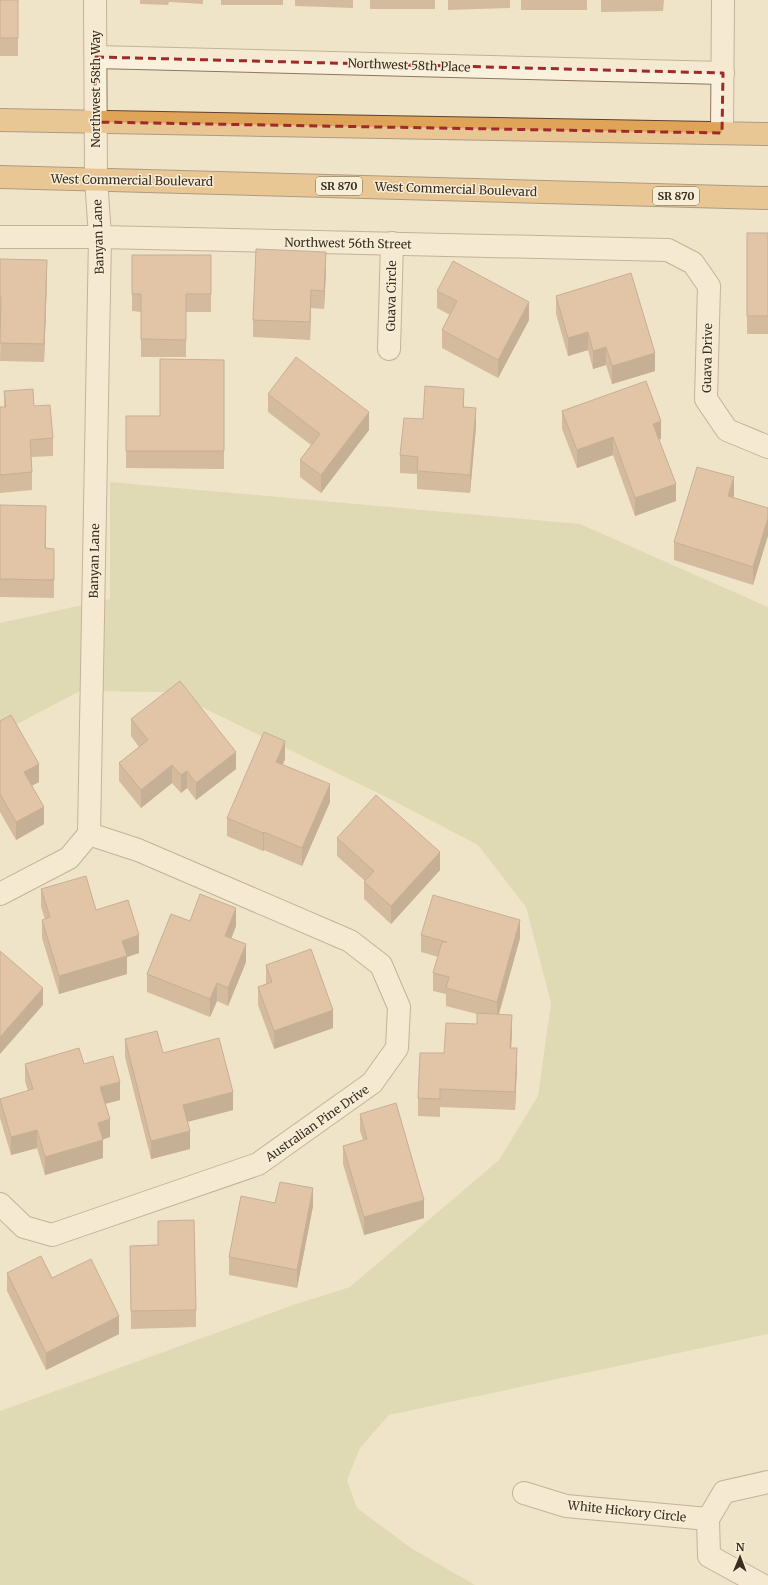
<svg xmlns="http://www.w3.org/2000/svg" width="768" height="1585" viewBox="0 0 768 1585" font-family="Merriweather,serif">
  <rect width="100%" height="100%" fill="#f0e4c8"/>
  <path fill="#c9cf9b" d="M110 482 580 524 768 607V1334L389 1415 360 1448 347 1480 357 1508 411 1548 475 1585H0V1411L296 1304 350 1287 499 1160 538 1096 551 1003 526 907 478 845 386 797 171 692 80 691 0 733V623L110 599Z"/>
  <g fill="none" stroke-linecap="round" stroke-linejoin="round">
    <g stroke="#8d765c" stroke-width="24">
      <g id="minor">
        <path d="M96 57 723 73"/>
        <path d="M722 133 723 0"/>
        <path d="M0 237H100L668 250 693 263 709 286 706 399 727 430 768 447"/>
        <path d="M389 349 392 243"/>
        <path d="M0 894 69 858 89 834 100 237 96 178 95 0"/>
        <path d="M0 1204 24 1227 52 1235 258 1164 372 1083 397 1048 399 1007 381 965 350 941 138 850 89 834"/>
        <path d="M524 1493 566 1506 708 1519"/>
        <path d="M762 1585 709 1556 708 1519 724 1492 768 1482"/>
      </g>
    </g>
    <g stroke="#5b4430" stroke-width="24">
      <g id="highway">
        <path d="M0 120 768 134"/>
        <path d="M0 177 768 198"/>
      </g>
    </g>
    <use href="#minor" stroke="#faf1dc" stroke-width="22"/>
    <use href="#highway" stroke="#e0a458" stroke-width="22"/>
  </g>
  <g fill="#b2896c">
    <rect x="0" y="0" width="18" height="56"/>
    <path d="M140 0H203V4L169 2 168 5 140 4Z"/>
    <rect x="221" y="0" width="62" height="5"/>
    <path d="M295 0H353V8L295 6Z"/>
    <rect x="370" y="0" width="65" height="9"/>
    <path d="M448 0H510V8L448 10Z"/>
    <rect x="521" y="0" width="66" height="10"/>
    <path d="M601 0H664L663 11 601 12Z"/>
    <rect x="747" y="233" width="21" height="101"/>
    <path d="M132 255H211V312H186V357H141V312L132 311Z"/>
    <path d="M0 259 47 278 44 362 0 361 1 315H0Z"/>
    <path d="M326 270 324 309 311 308 310 340 253 337V320Z"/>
    <path d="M437 291 529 320 498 378 442 348V330L450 315 437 308Z"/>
    <path d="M556 296 655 371 612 384 606 365 593 369 588 350 568 356 556 314Z"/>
    <path d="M224 360V469L126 468V416H160Z"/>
    <path d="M4 391 34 406 53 438V456L31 457 32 472V490L0 493V407H4Z"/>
    <path d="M268 394 369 430 321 493 300 477V460L311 445 268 412Z"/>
    <path d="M464 407 476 426 470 493 417 489V474L400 473V455L423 419Z"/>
    <path d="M562 411 661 439H659L676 501 635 516 613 455 577 468 562 429Z"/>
    <path d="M734 495 733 497 768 508 753 585 674 560V542Z"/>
    <path d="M0 505 46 524V548L54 549V598L0 597Z"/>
    <path d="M131 719 236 769 196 800 187 788 181 793 172 783 141 808 119 781V763L139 747 131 736Z"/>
    <path d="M0 721 39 782 32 785 44 824 16 840 0 812Z"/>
    <path d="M285 759 283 764 330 802 302 866 264 850 263 851 227 836V818Z"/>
    <path d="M337 838 440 870 391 924 364 899V882L365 881 337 856Z"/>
    <path d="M41 889 96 910 139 953 127 957V974L59 994 42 938V920L45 919 41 907Z"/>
    <path d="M190 921 236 926 231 939 246 962 228 1006 217 1001 210 1017 147 992V974Z"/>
    <path d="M421 935 520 938 499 1014 512 1033 511 1048 517 1066 515 1110 440 1107V1117L418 1116V1098L444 1053 477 1024V1014L446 1006V994L433 991V973L438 957 421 952Z"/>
    <path d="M266 965 333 1028 274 1049 258 1005V987L266 984Z"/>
    <path d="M125 1039 163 1053 233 1110 187 1122 190 1149 151 1159 125 1057Z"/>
    <path d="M25 1064H84L120 1100 105 1104 110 1137 103 1139V1158L45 1175 37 1148 11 1155 0 1118V1099L28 1091 25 1081Z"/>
    <path d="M360 1114 424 1218 364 1235 343 1164V1146L363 1140 360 1131Z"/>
    <path d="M275 1203 313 1206 297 1288 229 1275V1257Z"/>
    <path d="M158 1245 196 1310V1327L131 1329 130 1246Z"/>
    <path d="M7 1273 52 1278 119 1334 46 1370 7 1291Z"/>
  </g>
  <g fill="#916f58">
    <path d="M326 252V270L324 309V291Z"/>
    <path d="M47 260V278L44 362V344Z"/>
    <path d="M311 290V308L310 340V322Z"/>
    <path d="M529 302V320L498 378V360Z"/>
    <path d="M588 332V350L568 356V338Z"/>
    <path d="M606 347V365L593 369V351Z"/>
    <path d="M655 353V371L612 384V366Z"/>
    <path d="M464 389V406L463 425V407Z"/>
    <path d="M476 408V426L470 493V475Z"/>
    <path d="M369 412V430L321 493V475Z"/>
    <path d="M661 421V439L653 441V424Z"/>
    <path d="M613 437V455L577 468V450Z"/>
    <path d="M734 477V495L728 513V496Z"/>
    <path d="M676 484V501L635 516V498Z"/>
    <path d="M46 506V524L45 566V548Z"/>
    <path d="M768 518V536L753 585V567Z"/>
    <path d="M285 741V759L276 779V762Z"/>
    <path d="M236 752V769L196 800V783Z"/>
    <path d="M39 764V782L24 790V772Z"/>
    <path d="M172 765V783L141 808V790Z"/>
    <path d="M187 771V788L181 793V775Z"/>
    <path d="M330 784V802L302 866V848Z"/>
    <path d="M44 807V824L16 840V822Z"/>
    <path d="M264 832V850L263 851V833Z"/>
    <path d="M440 852V870L391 924V906Z"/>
    <path d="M236 908V926L225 954V936Z"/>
    <path d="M520 920V938L497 1020V1002Z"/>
    <path d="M139 935V953L127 957V974L59 994V976L122 941Z"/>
    <path d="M246 944V962L228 1006V988Z"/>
    <path d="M217 983V1001L210 1017V999Z"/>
    <path d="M43 988V1005L0 1054V1037Z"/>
    <path d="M333 1010V1028L274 1049V1031Z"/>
    <path d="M512 1015V1033L510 1066V1048Z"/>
    <path d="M517 1048V1066L515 1110V1092Z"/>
    <path d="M120 1082V1100L100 1105V1087Z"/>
    <path d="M233 1092V1110L183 1123V1105Z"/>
    <path d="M110 1119V1137L98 1141V1123Z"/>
    <path d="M37 1130V1148L11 1155V1137Z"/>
    <path d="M190 1131V1149L151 1159V1141Z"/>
    <path d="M103 1140V1158L45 1175V1157Z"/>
    <path d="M313 1188V1206L297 1288V1270Z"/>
    <path d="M424 1200V1218L364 1235V1217Z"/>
    <path d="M119 1316V1334L46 1370V1353Z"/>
  </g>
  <g fill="#cf9f7d" stroke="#916f58">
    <rect x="0" y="0" width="18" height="38"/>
    <rect x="747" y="233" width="21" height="83"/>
    <path d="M256 249 326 252 324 291 311 290 310 322 253 320Z"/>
    <path d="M132 255H211V294H186V340L141 339V294H132Z"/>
    <path d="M0 259 47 260 44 344 0 343 1 297H0Z"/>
    <path d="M453 261 529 302 498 360 442 330 457 301 437 291Z"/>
    <path d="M631 273 655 353 612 366 606 347 593 351 588 332 568 338 556 296Z"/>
    <path d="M296 357 369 412 321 475 300 460 320 434 268 394Z"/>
    <path d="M160 359 224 360V451H126V416H160Z"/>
    <path d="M646 381 661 421 653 424 676 484 635 498 613 437 577 450 562 411Z"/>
    <path d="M425 386 464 389 463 407 476 408 470 475 417 471 418 457 400 455 404 418 423 419Z"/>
    <path d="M33 389 34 406 50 405 53 438 30 440 32 472 0 475V407H6L4 391Z"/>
    <path d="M697 467 734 477 728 496 768 508V518L753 567 674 542Z"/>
    <path d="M0 505 46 506 45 548 54 549V580L0 579Z"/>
    <path d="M180 681 236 752 196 783 187 771 181 775 172 765 141 790 119 763 148 740 131 719Z"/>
    <path d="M11 715 39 764 24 772 44 807 16 822 0 794V721Z"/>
    <path d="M264 732 285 741 276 762 330 784 302 848 264 832 263 833 227 818Z"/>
    <path d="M376 795 440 852 391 906 364 882 374 871 337 838Z"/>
    <path d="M86 876 96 910 128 900 139 935 122 941 127 956 59 976 42 920 50 917 41 889Z"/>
    <path d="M200 894 236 908 225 936 246 944 228 988 217 983 210 999 147 974 171 914 190 921Z"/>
    <path d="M433 895 520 920 497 1002 446 988 449 977 433 973 442 942H447L421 935Z"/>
    <path d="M311 949 333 1010 274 1031 258 987 272 982 266 965Z"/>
    <path d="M0 951 43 988 0 1037Z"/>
    <path d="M477 1013 512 1015 510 1048H517L515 1092 440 1089V1099L418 1098 420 1053H444L446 1023 477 1024Z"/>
    <path d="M157 1031 163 1053 219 1038 233 1092 183 1105 190 1131 151 1141 125 1039Z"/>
    <path d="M79 1048 84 1064 113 1056 120 1082 100 1087 110 1119 98 1123 103 1140 45 1157 37 1130 11 1137 0 1099 33 1089 25 1064Z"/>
    <path d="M396 1103 424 1200 364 1217 343 1146 367 1139 360 1114Z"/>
    <path d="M280 1182 313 1188 297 1270 229 1257 241 1196 275 1203Z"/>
    <path d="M194 1220 196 1310 131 1311 130 1246 158 1245V1221Z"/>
    <path d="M41 1256 52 1278 91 1259 119 1316 46 1353 7 1273Z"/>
  </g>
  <path d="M0 0H768V1585H0ZM96 57 723 73 722 133 94 122Z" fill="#f0e4c8" fill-opacity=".55" fill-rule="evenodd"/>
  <path fill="none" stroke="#9e2a2b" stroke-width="3" stroke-dasharray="8 5" stroke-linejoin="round" d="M96 57 723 73 722 133 94 122Z"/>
  <g text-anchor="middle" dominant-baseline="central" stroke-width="3" stroke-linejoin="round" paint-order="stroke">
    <g fill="#f7eed8" stroke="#756857" stroke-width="1">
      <rect x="316" y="177" width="46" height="18" rx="3"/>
      <rect x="653" y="187" width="46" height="18" rx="3"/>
    </g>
    <g font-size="11" font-weight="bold" fill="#3d2e20">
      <text x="339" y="186">SR 870</text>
      <text x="676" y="196">SR 870</text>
    </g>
    <g font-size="12" fill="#3d2e20" stroke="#f7eed8">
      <text transform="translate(409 65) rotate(2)">Northwest 58th Place</text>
      <text transform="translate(95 89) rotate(-90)">Northwest 58th Way</text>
      <text transform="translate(132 180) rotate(1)">West Commercial Boulevard</text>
      <text transform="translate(456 189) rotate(2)">West Commercial Boulevard</text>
      <text transform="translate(98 237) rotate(-92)">Banyan Lane</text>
      <text transform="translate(348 243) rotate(1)">Northwest 56th Street</text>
      <text transform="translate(391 296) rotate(-89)">Guava Circle</text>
      <text transform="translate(707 358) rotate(-89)">Guava Drive</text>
      <text transform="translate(94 561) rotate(-89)">Banyan Lane</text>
      <text transform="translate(317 1123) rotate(-35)">Australian Pine Drive</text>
      <text transform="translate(627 1511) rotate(6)">White Hickory Circle</text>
    </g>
  </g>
  <g transform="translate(740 1557) rotate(1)" stroke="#f7eed8" stroke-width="3" paint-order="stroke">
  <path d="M0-3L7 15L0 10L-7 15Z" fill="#3d2e20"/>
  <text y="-6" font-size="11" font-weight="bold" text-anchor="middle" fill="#3d2e20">N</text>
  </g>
</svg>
